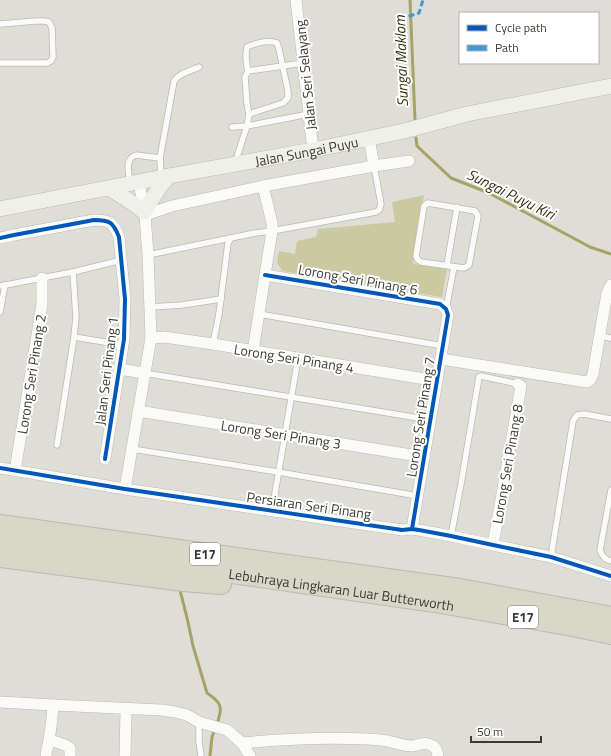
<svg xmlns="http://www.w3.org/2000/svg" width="611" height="756" viewBox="0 0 611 756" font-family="'Titillium Web',sans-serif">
  <rect width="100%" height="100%" fill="#deded6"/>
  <path fill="#cbc9a0" d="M424 195 413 264 447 269 442 297 282 271 277 262 279 251 295 254 297 241 316 237 318 229 395 222 392 202Z"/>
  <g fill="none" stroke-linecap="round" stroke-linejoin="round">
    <g stroke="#a6a366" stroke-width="3">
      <path d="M410 0 415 120"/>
      <path d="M416 138 417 146 451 178 489 193 590 247 611 254"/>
      <path d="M180 590 188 622 193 646 207 693C222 703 223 707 217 724"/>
      <path d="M210 756 212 737 215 729"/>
    </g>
    <g stroke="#babab4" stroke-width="7">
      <g id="lane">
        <path d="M0 24 36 21H44L49 22 52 28 53 57 51 61 47 63H0"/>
        <path d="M248 71C246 63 245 56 247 47 256 43 267 39 277 43L279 49 288 91V98L283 103 249 114"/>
        <path d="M232 127 247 126 309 114"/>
        <path d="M235 163 247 126 249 114 247 104 245 77 248 71 303 63"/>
        <path d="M161 176 160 158 174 81C179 73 191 71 199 67"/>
        <path d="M130 183C129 173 124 159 136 155L160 158"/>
        <path d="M428 203 475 211 478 216 469 265 464 268 421 262 418 260 416 256 424 206Z"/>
        <path d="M148 255 255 233 272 231 376 212 379 210 381 204 374 166"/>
        <path d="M447 265 457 207"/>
        <path d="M0 286 73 272 122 260"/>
        <path d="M150 307 182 305 221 299"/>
        <path d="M446 309 454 267"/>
        <path d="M0 312 5 285"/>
        <path d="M259 314 443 346"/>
        <path d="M599 336 611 338"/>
        <path d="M74 337 123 345"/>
        <path d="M213 344 219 314 228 243 231 238"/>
        <path d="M144 373 431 420"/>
        <path d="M57 445 74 337 76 317 73 272"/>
        <path d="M132 449 278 472 418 496"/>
        <path d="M611 490 600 550C602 556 605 560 611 561"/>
        <path d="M272 511 298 358"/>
        <path d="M451 536 461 484 479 377 481 376 518 384"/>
        <path d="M551 557 573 421 577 415 584 414 611 419"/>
        <path d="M199 722V741L201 756"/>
      </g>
    </g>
    <g stroke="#babab4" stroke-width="12">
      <g id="street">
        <path d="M296 0 313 150"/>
        <path d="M369 138 374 166"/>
        <path d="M145 215 172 206 263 186 374 166 409 161"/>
        <path d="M0 238 14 235 94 220C110 220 113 222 119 237L125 299 124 339 105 459"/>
        <path d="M265 275 440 304 446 309 448 315 412 529"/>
        <path d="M151 338 164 337 213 344 437 381"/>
        <path d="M253 351 272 231V223L263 186"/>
        <path d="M441 359 587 382 591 379 593 374 607 293 611 285"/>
        <path d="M119 369 144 373"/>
        <path d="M138 411 424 457"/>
        <path d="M0 468 125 489 402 530 412 529 419 530 451 536 493 545 551 557 611 576"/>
        <path d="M15 471 42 304V278"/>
        <path d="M125 489 151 338 148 255 145 215 139 182"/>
        <path d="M493 545 521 386 518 384"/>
        <path d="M0 702 53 705 161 710 175 712 187 715 199 722 227 730 242 743 250 756"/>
        <path d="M50 740 65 745 70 748V756"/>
        <path d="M242 743C283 739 325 737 367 739 374 739 381 740 388 741 396 743 404 746 412 746 419 745 425 741 433 746 437 748 437 752 438 756"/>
        <path d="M46 754C50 738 52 722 53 705"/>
        <path d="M125 756 126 709"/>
      </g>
    </g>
    <g stroke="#babab4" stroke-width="16">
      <g id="secondary">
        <path d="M109 188 134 204 144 212 159 188 169 176"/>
        <path id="s1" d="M0 209 169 176 313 150 404 131 467 114 611 86"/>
      </g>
    </g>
    <g stroke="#babab6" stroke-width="22">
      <g id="highway">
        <path d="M0 525 460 589 611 617"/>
        <path id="s2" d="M0 540 435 602 573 626 611 634"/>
        <path d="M0 557 183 581 221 584"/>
      </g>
    </g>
    <use href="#lane" stroke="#fafaf9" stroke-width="5.5"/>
    <use href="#street" stroke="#fafaf9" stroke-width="11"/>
    <use href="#secondary" stroke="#f0f0ea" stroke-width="15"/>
    <use href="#highway" stroke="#d9d8c8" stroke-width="20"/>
    <path stroke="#3f99d8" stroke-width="3" stroke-dasharray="6 3" stroke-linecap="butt" d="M400 19 419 13 423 0"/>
    <g stroke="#fff" stroke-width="6">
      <g id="cycleway">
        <path d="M0 238 14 235 94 220C110 220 113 222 119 237L125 299 124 339 105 459"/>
        <path d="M265 275 440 304 446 309 448 315 412 529"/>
        <path d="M0 468 125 489 402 530 412 529 419 530 451 536 493 545 551 557 611 576"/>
      </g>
    </g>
    <use href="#cycleway" stroke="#0057b8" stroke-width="4"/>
  </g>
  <g text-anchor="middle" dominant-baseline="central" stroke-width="4" stroke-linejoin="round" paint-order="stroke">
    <g fill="#fff" stroke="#767672" stroke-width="1">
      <rect x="190" y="543" width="30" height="22" rx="3"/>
      <rect x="508" y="606" width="30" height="22" rx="3"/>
    </g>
    <g font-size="13" font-weight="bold" fill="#3c3c36">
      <text x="205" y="554">E17</text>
      <text x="523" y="617">E17</text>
    </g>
    <g font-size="14" fill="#3c3c36" stroke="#fff">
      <text transform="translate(305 75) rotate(-96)">Jalan Seri Selayang</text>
      <text stroke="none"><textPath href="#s1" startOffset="312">Jalan Sungai Puyu</textPath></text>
      <text transform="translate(358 279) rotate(10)">Lorong Seri Pinang 6</text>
      <text transform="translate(294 358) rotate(9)">Lorong Seri Pinang 4</text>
      <text transform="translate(106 371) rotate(-83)">Jalan Seri Pinang 1</text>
      <text transform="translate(31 374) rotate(-81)">Lorong Seri Pinang 2</text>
      <text transform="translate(420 417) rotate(-81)">Lorong Seri Pinang 7</text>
      <text transform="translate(281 434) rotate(9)">Lorong Seri Pinang 3</text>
      <text transform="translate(507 464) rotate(-80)">Lorong Seri Pinang 8</text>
      <text transform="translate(309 505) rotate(8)">Persiaran Seri Pinang</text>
      <text stroke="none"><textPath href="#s2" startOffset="345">Lebuhraya Lingkaran Luar Butterworth</textPath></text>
    </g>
    <g font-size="15" font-style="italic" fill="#32300b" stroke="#fff">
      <text transform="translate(401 61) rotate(-92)">Sungai Maklom</text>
      <text transform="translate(511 194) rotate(26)">Sungai Puyu Kiri</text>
    </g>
  </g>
  <rect x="459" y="12" width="140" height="52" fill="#ffffff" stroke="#b1b1af"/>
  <rect x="467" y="25" width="20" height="6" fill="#0057b8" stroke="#b1b1af"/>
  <text x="495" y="32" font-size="12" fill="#3c3c36">Cycle path</text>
  <rect x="467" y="45" width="20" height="6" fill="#3f99d8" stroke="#b1b1af"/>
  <text x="495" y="52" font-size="12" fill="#3c3c36">Path</text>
  <path d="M471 736v6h70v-6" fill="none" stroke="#3c3c36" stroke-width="2"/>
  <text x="477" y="736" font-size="12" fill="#3c3c36" stroke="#ffffff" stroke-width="3" paint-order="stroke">50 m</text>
</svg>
